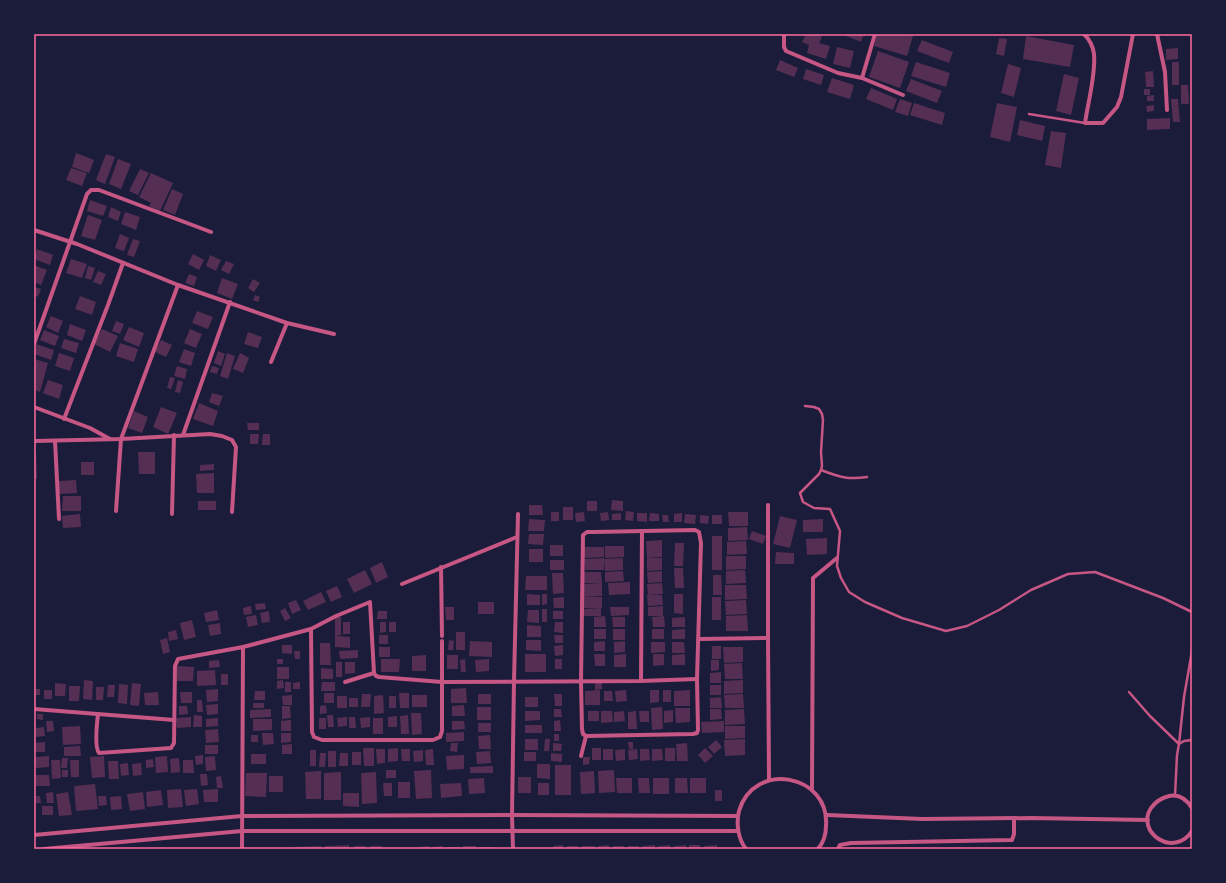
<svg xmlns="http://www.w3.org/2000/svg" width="1226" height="883" viewBox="0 0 1226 883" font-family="'Open Sans',sans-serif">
  <rect width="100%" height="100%" fill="#1b1b3a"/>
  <g fill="#542f53">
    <path d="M806 34H816L822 37 819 43 830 46 826 59 807 53 809 45 802 42Z"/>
    <path d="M841 34H864L861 42Z"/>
    <path d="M877 34H906L913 36 907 56 874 46Z"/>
    <path d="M1026 36 1074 45 1070 67 1023 59Z"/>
    <path d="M999 38 1007 39 1004 56 996 54Z"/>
    <path d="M922 40 953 52 949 63 917 51Z"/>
    <path d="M837 47 854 51 850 68 833 64Z"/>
    <path d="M1178 48V59L1166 60V49Z"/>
    <path d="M878 51 909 62 900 88 869 77Z"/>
    <path d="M780 60 798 68 794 77 776 70Z"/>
    <path d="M916 62 950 73 946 87 911 76Z"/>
    <rect x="1172" y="62" width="7" height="23"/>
    <path d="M1008 64 1021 68 1014 97 1001 93Z"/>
    <path d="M806 69 824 75 821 85 803 79Z"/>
    <path d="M1153 71 1154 87H1146L1145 72Z"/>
    <path d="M1064 74 1079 78 1071 115 1056 111Z"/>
    <path d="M832 78 854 85 850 99 827 92Z"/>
    <path d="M911 79 942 91 937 103 906 91Z"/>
    <path d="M1181 85H1188L1189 104H1181Z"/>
    <path d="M871 88 897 99 893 110 866 99Z"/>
    <rect x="1144" y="89" width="6" height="6"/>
    <path d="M1154 95V101H1147V96Z"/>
    <path d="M900 99 912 103 908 116 895 112Z"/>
    <path d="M1171 99H1178L1180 122H1173Z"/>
    <path d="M914 103 945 113 942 125 910 115Z"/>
    <path d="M997 103 1017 107 1010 142 990 137Z"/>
    <path d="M1154 105V111L1147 112 1146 106Z"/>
    <path d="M1170 118V129L1147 130V119Z"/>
    <path d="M1020 120 1045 126 1042 141 1017 135Z"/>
    <path d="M1051 131 1066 133 1061 168 1045 165Z"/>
    <path d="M76 153 94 160 89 173 72 167Z"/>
    <path d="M106 154 115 157 105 184 96 180Z"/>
    <path d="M118 159 131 164 121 189 109 184Z"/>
    <path d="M71 168 87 173 82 186 66 180Z"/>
    <path d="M140 169 149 173 138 195 129 191Z"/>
    <path d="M151 173 173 183 160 211 149 206 151 203 139 197Z"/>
    <path d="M172 189 183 194 175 215 163 210Z"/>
    <path d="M90 200 107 206 103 216 87 211Z"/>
    <path d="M111 207 121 212 118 221 108 217Z"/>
    <path d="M125 212 140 217 136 230 121 224Z"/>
    <path d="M88 215 102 220 95 240 81 236Z"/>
    <path d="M120 234 129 238 124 251 115 248Z"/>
    <path d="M133 239 140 241 134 257 127 255Z"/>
    <path d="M37 249 53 255 50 265 34 259Z"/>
    <path d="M193 254 204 260 199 270 188 264Z"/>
    <path d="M210 255 221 260 216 271 206 266Z"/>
    <path d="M71 259 87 264 82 278 66 273Z"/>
    <path d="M226 261 234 264 229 274 221 270Z"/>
    <path d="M34 265 47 270 41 285 34 282Z"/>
    <path d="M88 266 95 268 91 280 85 278Z"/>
    <path d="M98 271 106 274 101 285 93 282Z"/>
    <path d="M189 274 197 277 194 286 185 283Z"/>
    <path d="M222 278 238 284 232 299 217 293Z"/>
    <path d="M253 279 260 283 254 292 248 288Z"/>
    <path d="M34 287 41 289 38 297 34 295Z"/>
    <path d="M255 295 260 297 258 302 253 300Z"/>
    <path d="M80 296 96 302 92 315 75 309Z"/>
    <path d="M197 311 213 317 208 329 192 323Z"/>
    <path d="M51 316 63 321 58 333 46 327Z"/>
    <path d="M116 321 124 324 120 334 112 331Z"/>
    <path d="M70 324 86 330 82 341 67 335Z"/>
    <path d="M129 327 144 333 139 347 123 340Z"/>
    <path d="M102 329 118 336 110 352 94 344Z"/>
    <path d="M190 329 202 334 196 348 184 343Z"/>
    <path d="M44 330 59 336 55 346 40 340Z"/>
    <path d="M248 332 262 337 258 348 244 344Z"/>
    <path d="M64 339 79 343 76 353 61 348Z"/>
    <path d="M161 340 172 345 166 357 155 352Z"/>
    <path d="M120 343 138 349 134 362 116 356Z"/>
    <path d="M36 344 54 350 51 360 34 354Z"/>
    <path d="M184 349 195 353 191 366 179 362Z"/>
    <path d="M218 351 225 354 221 366 214 363Z"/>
    <path d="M59 353 74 358 70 371 55 366Z"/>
    <path d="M227 353 235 356 228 379 220 376Z"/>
    <path d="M240 353 249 358 243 373 233 369Z"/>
    <path d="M34 359 48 363 40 392 34 390Z"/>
    <path d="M177 366 187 369 185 379 174 376Z"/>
    <path d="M212 366 219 368 217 374 210 372Z"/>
    <path d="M170 377 175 378 171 389 167 388Z"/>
    <path d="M48 380 63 385 59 399 43 393Z"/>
    <path d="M178 380 183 382 180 393 175 392Z"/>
    <path d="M212 393 223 396 219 406 209 402Z"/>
    <path d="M199 403 218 411 213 426 193 419Z"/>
    <path d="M161 407 177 413 168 434 153 427Z"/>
    <path d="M134 411 148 417 142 433 128 428Z"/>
    <path d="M247 423H259V430H248Z"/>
    <path d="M250 434H259L258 444H250Z"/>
    <path d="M263 434H270V445H262Z"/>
    <path d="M138 452H155V474H139Z"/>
    <path d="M34 453H36L37 479H34Z"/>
    <rect x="81" y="462" width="13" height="13"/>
    <path d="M214 464V470L200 471V465Z"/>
    <path d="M214 473V493H197L196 474Z"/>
    <path d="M76 480 77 493 59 494V481Z"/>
    <path d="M63 496H81V511H62Z"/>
    <path d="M612 500 623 501V511L611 510Z"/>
    <rect x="198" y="501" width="18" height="9"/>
    <rect x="587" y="501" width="10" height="10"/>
    <path d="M529 505H542L543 515H529Z"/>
    <rect x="563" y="507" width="10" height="13"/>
    <path d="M626 511 634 512 633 521 625 520Z"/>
    <rect x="551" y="512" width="8" height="9"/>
    <path d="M584 512 585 521 576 522 575 513Z"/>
    <path d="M608 512 609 520 601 521 600 513Z"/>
    <path d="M728 512H748V526H729Z"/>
    <path d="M621 513V520H612V514Z"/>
    <path d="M637 513H647V522L637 521Z"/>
    <path d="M650 513 659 514V521H649Z"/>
    <path d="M682 513V522H674V514Z"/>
    <path d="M80 514 81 527 63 528 62 516Z"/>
    <path d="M685 514 696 515 695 524 684 523Z"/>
    <path d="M662 515H668L669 522H663Z"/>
    <path d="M700 515 709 516 708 524 700 523Z"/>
    <rect x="712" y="515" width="10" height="9"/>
    <path d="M780 516 797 520 790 548 773 544Z"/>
    <path d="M529 519 545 520 544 531H528Z"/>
    <path d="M823 519V532H803V520Z"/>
    <path d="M747 527 748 540 728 541V528Z"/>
    <path d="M752 531 766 536 763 544 749 539Z"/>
    <path d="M529 534H544L543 545 528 544Z"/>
    <rect x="712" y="536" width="10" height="34"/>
    <path d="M827 538V554L807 555 806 539Z"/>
    <path d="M662 540V557L647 558 646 541Z"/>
    <path d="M746 541 747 554 727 555V542Z"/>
    <path d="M675 543H684L683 566H674Z"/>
    <rect x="550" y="545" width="13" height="11"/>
    <path d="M605 546H624V557L605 558Z"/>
    <path d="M584 547H604V557L584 558Z"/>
    <rect x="529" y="549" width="14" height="13"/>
    <path d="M776 552 794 553V564H775Z"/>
    <path d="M726 556H746V569L726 570Z"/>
    <path d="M604 558V570H585L584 559Z"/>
    <path d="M623 558V570L605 571 604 559Z"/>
    <path d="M647 558H662V570L647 571Z"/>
    <rect x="550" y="560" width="14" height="10"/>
    <path d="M382 562 388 577 376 583 370 568Z"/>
    <path d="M674 568H683L684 588H675Z"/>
    <path d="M365 570 372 584 354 593 347 579Z"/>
    <path d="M745 570 746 583 726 584V571Z"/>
    <path d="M623 571 624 581 605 582V572Z"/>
    <path d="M662 571V582L648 583 647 572Z"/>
    <path d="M584 572H601L602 583H584Z"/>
    <path d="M552 573H563L564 593 553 594Z"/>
    <path d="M713 575H721L722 595H713Z"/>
    <path d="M526 576H547V590H525Z"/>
    <path d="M630 582V594L609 595 608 583Z"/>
    <path d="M602 583V596L584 597 583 584Z"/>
    <path d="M662 583 663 594 648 595 647 584Z"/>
    <path d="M725 585H746L747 599 725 600Z"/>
    <path d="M337 586 342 597 331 602 326 591Z"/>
    <path d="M321 592 326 602 308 610 303 601Z"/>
    <path d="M527 594 540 595V605H527Z"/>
    <path d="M542 594H547V604L542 605Z"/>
    <path d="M674 594H683V614L674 613Z"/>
    <path d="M647 595H662L663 605 648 606Z"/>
    <path d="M564 597V608H554L553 598Z"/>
    <rect x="584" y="597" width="18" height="11"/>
    <rect x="712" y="597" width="9" height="23"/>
    <path d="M296 600 301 610 292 614 288 603Z"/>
    <path d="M746 600 747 614 726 615 725 601Z"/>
    <rect x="478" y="602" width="16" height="12"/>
    <path d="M265 603 266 609 256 610 255 604Z"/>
    <path d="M251 606 252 614 244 615 243 608Z"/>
    <path d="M663 606V616H648V607Z"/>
    <path d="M445 607H454V620H446Z"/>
    <path d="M610 607H629V615L611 616Z"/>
    <path d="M285 608 291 618 285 621 280 611Z"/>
    <path d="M601 608V616H583V609Z"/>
    <rect x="542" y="609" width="5" height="13"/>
    <path d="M217 610 219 620 206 622 204 613Z"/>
    <path d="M528 610H539V623L527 622Z"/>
    <path d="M269 611 270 622 262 623 260 613Z"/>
    <path d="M378 611H387V619H377Z"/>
    <rect x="553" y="611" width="10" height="8"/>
    <path d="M256 615 258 625 248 627 246 617Z"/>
    <path d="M747 615 748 631H726V616Z"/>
    <path d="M605 616 606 627H594V617Z"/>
    <path d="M664 616 665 627H653L652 617Z"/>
    <path d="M335 617H341V635L336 636 350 637V648L335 647Z"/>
    <path d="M612 617H625V627H613Z"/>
    <path d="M685 617V627H672V618Z"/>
    <path d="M192 620 196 637 184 640 180 623Z"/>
    <rect x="343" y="622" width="7" height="12"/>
    <path d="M380 622H386V632L380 633Z"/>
    <rect x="389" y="622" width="7" height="10"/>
    <path d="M555 622H563V633L554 632Z"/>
    <path d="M220 623 221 634 210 636 208 625Z"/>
    <path d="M527 625 541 626V637H527Z"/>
    <rect x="594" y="629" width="12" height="10"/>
    <rect x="613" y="629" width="12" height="11"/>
    <rect x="652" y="629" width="12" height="10"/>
    <path d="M685 629V639H672V630Z"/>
    <path d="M176 630 178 639 169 641 168 632Z"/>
    <rect x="456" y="632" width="9" height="18"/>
    <rect x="379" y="635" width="9" height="9"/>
    <path d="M554 635H563V643H555Z"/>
    <path d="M167 638 170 652 163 654 160 640Z"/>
    <path d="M449 640 454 641 453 650H448Z"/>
    <path d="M526 640H541V651L526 650Z"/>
    <path d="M470 641 492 642V657L469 656Z"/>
    <path d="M605 641V651H594V642Z"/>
    <path d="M625 641V652L614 653V642Z"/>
    <path d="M651 642H665V652L651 653Z"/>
    <path d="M672 642H684L685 653H672Z"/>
    <path d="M320 643H330L331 665H320Z"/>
    <path d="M282 645H292V654L282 653Z"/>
    <path d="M563 645V655L555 656 554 646Z"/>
    <rect x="712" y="646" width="9" height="13"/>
    <rect x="379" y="647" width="11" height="10"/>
    <path d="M723 647H743V662L724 663Z"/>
    <path d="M358 650V658L340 659 339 651Z"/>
    <path d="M294 651H300V659H295Z"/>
    <rect x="525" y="654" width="21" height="18"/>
    <path d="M594 654H605V666H595Z"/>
    <path d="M626 654V667H614V655Z"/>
    <path d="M653 654H664V665L653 666Z"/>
    <path d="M685 654V665H672V655Z"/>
    <path d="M426 655V671H412V656Z"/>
    <rect x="447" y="655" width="11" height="14"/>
    <rect x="277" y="659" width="6" height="5"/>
    <path d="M381 659H400L399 672H381Z"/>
    <path d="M465 659 466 672H461L460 660Z"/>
    <path d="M489 659V671L476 672 475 660Z"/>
    <rect x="555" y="659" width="7" height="10"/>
    <path d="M219 660 220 667 209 668V661Z"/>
    <path d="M711 660H719V670L711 671Z"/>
    <rect x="336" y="662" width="6" height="15"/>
    <path d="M345 662H355V673L345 674Z"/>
    <path d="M742 663 743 679H725L724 664Z"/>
    <path d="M177 666 194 667 193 681H177Z"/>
    <rect x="277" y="667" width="12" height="12"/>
    <path d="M321 668 333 669V679H321Z"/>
    <path d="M215 670 216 685 197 686V671Z"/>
    <path d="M721 672V683H710V673Z"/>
    <rect x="221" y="674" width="7" height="11"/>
    <path d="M84 680 93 681 92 700 83 699Z"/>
    <path d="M283 680 284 688 277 689V681Z"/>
    <path d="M743 680V693L724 694V681Z"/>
    <rect x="285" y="682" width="6" height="10"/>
    <path d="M300 682V689H293V683Z"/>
    <path d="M322 682H335V691H321Z"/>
    <path d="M55 683 66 684 65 696H55Z"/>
    <path d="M132 683 141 684 139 706 130 705Z"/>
    <path d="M595 683H602V689L595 690Z"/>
    <path d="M119 684 128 685 127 704 118 703Z"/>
    <path d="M108 685H115L114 697H107Z"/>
    <rect x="710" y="685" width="11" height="10"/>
    <path d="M69 686H80L79 701H69Z"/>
    <path d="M96 687H104L103 700H96Z"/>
    <path d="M466 688 467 703H451V689Z"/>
    <rect x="34" y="689" width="6" height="6"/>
    <path d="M218 689V701L207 702 206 690Z"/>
    <rect x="44" y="690" width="8" height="9"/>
    <path d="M600 690V705H585V691Z"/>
    <path d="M626 690 627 701 616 702 615 691Z"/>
    <path d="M650 690H659V702L650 703Z"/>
    <rect x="663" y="690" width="8" height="12"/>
    <path d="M690 690V706H674V691Z"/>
    <path d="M255 691H265V700H254Z"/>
    <path d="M604 691H612L613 701H604Z"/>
    <path d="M158 692 159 705H145L144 693Z"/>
    <path d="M180 692H192V703H181Z"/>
    <rect x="324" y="693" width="10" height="10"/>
    <path d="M399 693H409V708H400Z"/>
    <path d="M362 694H371L370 707H361Z"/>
    <rect x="478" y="694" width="13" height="10"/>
    <path d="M554 694H562V706H555Z"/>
    <path d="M743 694 744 708H725L724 695Z"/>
    <path d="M292 695V705H283L282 696Z"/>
    <path d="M383 695 384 713 374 714V696Z"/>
    <rect x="412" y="695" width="15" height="12"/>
    <rect x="337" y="696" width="10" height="12"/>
    <rect x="389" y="696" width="7" height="12"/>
    <rect x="525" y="697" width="13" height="10"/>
    <path d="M721 697 722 708H710V698Z"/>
    <rect x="349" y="698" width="9" height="9"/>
    <path d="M197 700H202L203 712H197Z"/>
    <rect x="253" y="703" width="11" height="5"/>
    <path d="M218 704V714L207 715 206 705Z"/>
    <path d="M326 705 327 713 320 714V706Z"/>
    <path d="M464 705 465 716H452V706Z"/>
    <path d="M179 706H187L188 714 179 715Z"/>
    <path d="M282 706H290L291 718 282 719Z"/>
    <rect x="477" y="707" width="14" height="13"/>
    <path d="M662 707 663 729 652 730 651 708Z"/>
    <path d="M675 708H690V722L676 723Z"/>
    <path d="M271 709V717L250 718V710Z"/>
    <path d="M554 709H561L562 717H554Z"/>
    <path d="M710 709H721L722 719 710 720Z"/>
    <path d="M744 709 745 724 725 725V710Z"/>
    <path d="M673 710V722L664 723V711Z"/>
    <path d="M525 711H540V720L525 721Z"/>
    <rect x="588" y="711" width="11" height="10"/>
    <path d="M601 711H612L613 722 601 723Z"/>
    <path d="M624 711 625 721 614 722V712Z"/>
    <path d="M636 711 637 729H628V712Z"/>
    <path d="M639 711H649V722H640Z"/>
    <path d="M411 713H421L422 734 412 735Z"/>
    <path d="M37 714H43V720L37 719Z"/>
    <path d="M194 715 202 716V727H193Z"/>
    <path d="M327 715H333L334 727H328Z"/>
    <path d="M408 715 409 734H401L400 716Z"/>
    <path d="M397 716V727H388V717Z"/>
    <path d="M191 717V727L177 728 176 718Z"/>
    <path d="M347 717V726L338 727 337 718Z"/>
    <path d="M349 717H355L356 728H349Z"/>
    <path d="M370 717V727L361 728 360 718Z"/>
    <path d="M218 718V726L206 727V719Z"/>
    <rect x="319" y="718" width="7" height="11"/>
    <rect x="373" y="718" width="10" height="16"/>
    <path d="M253 719H272V730L253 731Z"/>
    <path d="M291 720V731H281V721Z"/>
    <path d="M560 720 561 731H554V721Z"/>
    <path d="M46 721H53L54 731 47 732Z"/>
    <path d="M452 721H464L465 729 452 730Z"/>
    <path d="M724 721V732L702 733 701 722Z"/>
    <rect x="478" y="723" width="13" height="9"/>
    <rect x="525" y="725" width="17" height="8"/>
    <path d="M80 726 81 744 63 745 62 727Z"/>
    <path d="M725 726H745V738L725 739Z"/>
    <path d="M44 727 45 736 36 737V728Z"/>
    <path d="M218 729 219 742 206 743 205 730Z"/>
    <path d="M464 732V741L446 742V733Z"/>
    <path d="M262 733H273L274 744 263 745Z"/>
    <path d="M281 733H291V742L281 743Z"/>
    <rect x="554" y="734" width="5" height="7"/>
    <rect x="251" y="735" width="7" height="7"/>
    <path d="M490 735 491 749H479L478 736Z"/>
    <rect x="525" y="739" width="13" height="11"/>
    <path d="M545 739H550L549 751H544Z"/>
    <path d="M745 739V755L725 756 724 740Z"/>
    <path d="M716 740 722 747 714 754 708 747Z"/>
    <path d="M45 742V752H34V743Z"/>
    <path d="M628 742H633V749H629Z"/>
    <path d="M451 743H458L457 752 450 751Z"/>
    <path d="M553 743 562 744 561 751H553Z"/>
    <path d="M687 743 688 761H677L676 744Z"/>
    <path d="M292 744V754H282V745Z"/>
    <rect x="205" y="745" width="13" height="9"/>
    <path d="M80 746 81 756H64V747Z"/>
    <path d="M363 748H374V766H364Z"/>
    <path d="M398 748V761L388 762V749Z"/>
    <rect x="592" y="748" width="9" height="12"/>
    <rect x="665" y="748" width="10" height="13"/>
    <path d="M705 748 713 756 705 763 698 755Z"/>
    <path d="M376 749H385V763L377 764Z"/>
    <path d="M401 749H410V761H402Z"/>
    <path d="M433 749 434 765H426L425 750Z"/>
    <rect x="603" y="749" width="10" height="11"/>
    <path d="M625 749V760L616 761 615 750Z"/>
    <path d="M637 749 638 759 629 760 628 750Z"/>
    <path d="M640 749H649L650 760 640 761Z"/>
    <path d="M652 749H662L663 760 652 761Z"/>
    <rect x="310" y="750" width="6" height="16"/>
    <path d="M423 750V761L414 762 413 751Z"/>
    <rect x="328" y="751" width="8" height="16"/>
    <path d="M490 751 491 763 477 764 476 752Z"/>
    <rect x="352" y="752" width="9" height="13"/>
    <rect x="524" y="752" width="12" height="9"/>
    <path d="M320 753H326L325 767H319Z"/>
    <path d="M340 753H348V766H339Z"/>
    <path d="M551 753 562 754V762L551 761Z"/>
    <rect x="251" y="754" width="15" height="10"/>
    <path d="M203 755V764L196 765 195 756Z"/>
    <path d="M464 755V769L447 770 446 756Z"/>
    <path d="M49 756V767L36 768 35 757Z"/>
    <path d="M104 756 105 777 92 778 90 757Z"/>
    <path d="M167 756 168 772 156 773 155 757Z"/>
    <path d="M215 756 216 770 206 771 205 757Z"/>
    <path d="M583 757H590L589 764 583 765Z"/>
    <path d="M62 758H68L67 768H61Z"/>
    <path d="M179 758 180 772 171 773 170 759Z"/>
    <path d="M153 759 154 767 146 768V760Z"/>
    <path d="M51 760H60L61 778 52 779Z"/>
    <path d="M70 760H79V777H71Z"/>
    <path d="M183 760H193L194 773H183Z"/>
    <path d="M108 761H118L119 779H109Z"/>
    <path d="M128 763 129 775 121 776 120 764Z"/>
    <path d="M141 763 142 775 133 776 132 764Z"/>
    <path d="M537 764H550V779L537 778Z"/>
    <rect x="555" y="765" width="16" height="30"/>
    <path d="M493 766V773H470V767Z"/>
    <rect x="62" y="770" width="6" height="7"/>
    <rect x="386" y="770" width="10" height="8"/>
    <path d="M431 770 432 798 416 799 414 771Z"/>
    <path d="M614 770 615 792 599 793 598 771Z"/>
    <path d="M321 771V799H306L305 772Z"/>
    <path d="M594 771 595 793 581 794 580 772Z"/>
    <path d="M341 772V800H324V773Z"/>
    <path d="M376 772 377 803 362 804 361 773Z"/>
    <path d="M246 773H267L266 797 245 796Z"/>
    <path d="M200 774H207L208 785 201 786Z"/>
    <path d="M35 775H49L50 786H36Z"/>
    <path d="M221 776 223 788H217L216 777Z"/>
    <rect x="269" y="776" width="14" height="16"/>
    <rect x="518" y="777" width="13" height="16"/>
    <path d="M484 778 485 793 469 794 468 779Z"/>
    <path d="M616 778H632V793H617Z"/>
    <path d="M638 778H649L650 793H639Z"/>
    <rect x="653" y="778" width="16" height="16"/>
    <path d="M675 778H687L688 793H675Z"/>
    <rect x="690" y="778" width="16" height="15"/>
    <rect x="398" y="782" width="12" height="16"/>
    <path d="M383 783H392V796H384Z"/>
    <path d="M461 783 462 796 441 798 440 784Z"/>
    <rect x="538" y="783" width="11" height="12"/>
    <path d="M95 784 98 809 76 811 74 786Z"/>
    <path d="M181 789 183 807 168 808 167 790Z"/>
    <path d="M197 789 199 804 186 806 184 790Z"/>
    <path d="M218 789V802H204L203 790Z"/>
    <path d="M161 790 163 805 147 807 146 792Z"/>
    <rect x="715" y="790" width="7" height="11"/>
    <path d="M53 792 54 803H47L46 793Z"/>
    <path d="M68 792 72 815 59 816 56 794Z"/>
    <path d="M143 792 145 809 130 811 127 794Z"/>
    <path d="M343 793H359V807L343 806Z"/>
    <path d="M35 796H40L41 803H36Z"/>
    <path d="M98 796H106L107 805 99 806Z"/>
    <path d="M121 796 122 809 111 810 110 797Z"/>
    <rect x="42" y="806" width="11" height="9"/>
    <path d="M349 845V849H325V846Z"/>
    <path d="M563 845 564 849H554L553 846Z"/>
    <path d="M609 845V849H598V846Z"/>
    <path d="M655 845V849H642V846Z"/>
    <path d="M670 845 671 849H658V846Z"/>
    <path d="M686 845V849H674V846Z"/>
    <rect x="689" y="845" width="11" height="4"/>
    <path d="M717 845V849H705L704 846Z"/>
    <path d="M321 846V849H294V847Z"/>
    <rect x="354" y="846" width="12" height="3"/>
    <rect x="370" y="846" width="12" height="3"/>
    <path d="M429 846V849H419V847Z"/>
    <path d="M443 846V849H432V847Z"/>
    <rect x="463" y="846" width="13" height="3"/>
    <rect x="567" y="846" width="11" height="3"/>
    <rect x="582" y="846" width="13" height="3"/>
    <rect x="613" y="846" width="11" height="3"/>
    <rect x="628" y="846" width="11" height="3"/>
    <rect x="447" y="847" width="13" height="2"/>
    <rect x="479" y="847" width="15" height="2"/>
  </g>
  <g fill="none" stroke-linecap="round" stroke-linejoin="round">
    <g stroke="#c65784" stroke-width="2.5">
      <path d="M1029 114 1085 123"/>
      <path d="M805 406 814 407 819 409 822 414 823 420 821 452 822 466 821 470 819 474 800 493 803 502 814 508 830 509 840 531 837 566 841 578 849 592 865 602 902 618 946 631 967 626 999 610 1031 590 1068 574 1095 572 1163 598 1192 612"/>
      <path d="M821 470C839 477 848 480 867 477"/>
      <path d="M1129 692 1150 716 1179 744"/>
      <path d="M1179 744 1184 697 1192 651"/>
      <path d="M1175 796 1177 755 1179 744 1184 741 1192 740"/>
    </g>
    <g stroke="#c65784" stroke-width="4">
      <path d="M784 34V47L786 51 838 73 862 78 903 95"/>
      <path d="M1084 34C1089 39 1093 46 1094 54 1096 74 1088 102 1085 123H1103L1117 107 1121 97 1133 34"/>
      <path d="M1157 34 1165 72 1167 110"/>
      <path d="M862 78 875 34"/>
      <path d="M34 230 77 244 178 285 287 323 271 362"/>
      <path d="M287 323 334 334"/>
      <path d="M34 344 87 194 91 190H99L211 232"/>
      <path d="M34 407 90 428 110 439"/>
      <path d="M64 419 108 305 123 263"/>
      <path d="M183 435 230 302"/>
      <path d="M34 441 121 439 210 434 222 436 232 440 236 447 232 512"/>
      <path d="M55 441 59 519"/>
      <path d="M116 511 121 439 178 285"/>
      <path d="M172 514 174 435"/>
      <path d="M695 530 699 532 701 543 697 679 698 730 697 733 693 734 586 736 583 734 582 729 581 682 583 535 587 532H593Z"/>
      <path d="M441 567 442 636"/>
      <path d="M402 584 517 537"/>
      <path d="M311 629 312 732 314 737 322 740H433L440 737 442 731V641"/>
      <path d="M768 638 769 780"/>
      <path d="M699 639 768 638V505"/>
      <path d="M374 673 376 676 379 677 442 682 641 681 697 679"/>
      <path d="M641 681 642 531"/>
      <path d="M345 682 374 673"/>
      <path d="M34 709 174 720"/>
      <path d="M98 714C97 723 94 747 99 753L171 748 174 743 175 666 178 659 243 647 311 629 336 616 370 602 374 673"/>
      <path d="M581 756 586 736"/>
      <path d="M812 790 813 578 837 558"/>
      <path d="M1192 808C1187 800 1179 794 1169 796 1161 798 1156 801 1151 808 1135 832 1174 859 1192 831"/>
      <path d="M827 815 922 819 1031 818 1148 820"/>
      <path d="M34 835 242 816 512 815 738 816"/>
      <path d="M44 849 242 831H738"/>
      <path d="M242 849 243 647"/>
      <path d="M513 849 512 815 514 681 518 514"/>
      <path d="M746 849C738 839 736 823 739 811 754 760 830 774 826 826 826 834 823 843 818 849"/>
      <path d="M838 849 840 845 851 843 1012 840 1014 834V818"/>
    </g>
  </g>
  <rect width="1226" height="883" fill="none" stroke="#1b1b3a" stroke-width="70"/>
  <rect x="35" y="35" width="1156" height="813" fill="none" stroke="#ff6b9d" stroke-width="1.5"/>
</svg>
